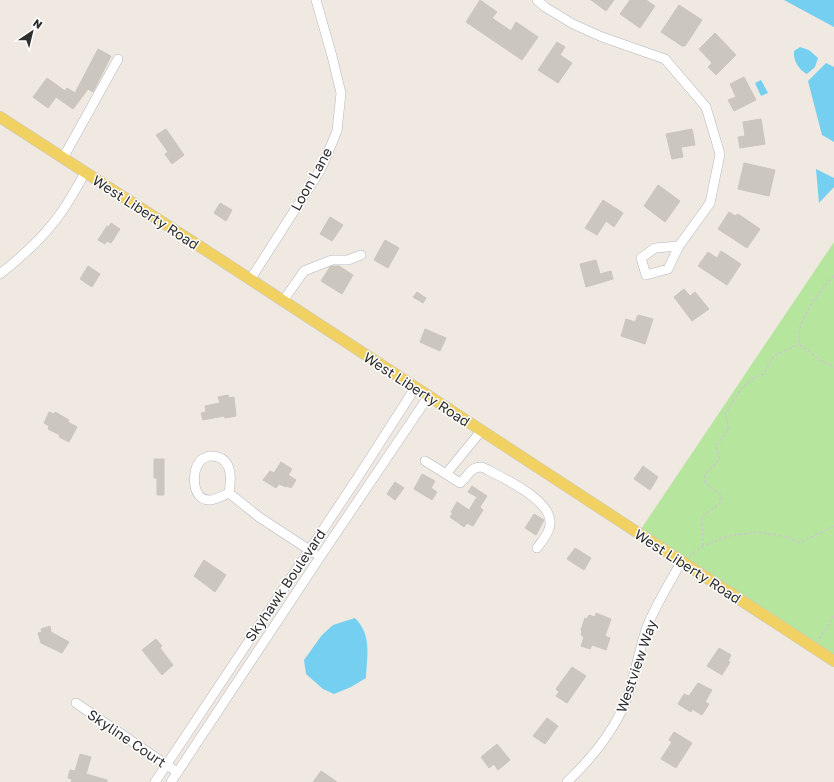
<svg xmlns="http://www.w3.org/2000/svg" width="834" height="782" viewBox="0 0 834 782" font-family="'Golos Text',sans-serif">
  <rect width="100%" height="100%" fill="#efe9e1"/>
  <path fill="#b6e59e" d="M834 242V655L641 529Z"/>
  <g fill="#75cff0">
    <path d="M784 0H834V27Z"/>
    <path d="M800 47 809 50 818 58 815 67 807 74C799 70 793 61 794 51Z"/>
    <path d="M826 63 834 67V142L822 135 808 81Z"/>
    <path d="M761 80 768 93 761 96 755 83Z"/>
    <path d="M816 169 834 178V187L819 203Z"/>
    <path d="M355 618C372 635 367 655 366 678L351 687 334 694 323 689 306 674 304 660 322 635 333 625Z"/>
  </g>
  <g fill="#cbc7bf" stroke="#cbc5ba">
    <path d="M480 0 497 12 492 18 511 31 516 22 538 37 522 60 466 22Z"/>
    <path d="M591 0H614L606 11Z"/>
    <path d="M630 0H646L655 6 640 28 620 14Z"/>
    <path d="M679 5 702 20 685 46H682L661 32Z"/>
    <path d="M715 33 736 55 716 75 708 67 712 63 699 49Z"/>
    <path d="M557 42 565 47 560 55 572 63 558 83 538 70Z"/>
    <path d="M98 49 111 56 93 92 88 89 73 109 56 97 48 108 33 97 47 78 65 91 67 88 75 93Z"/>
    <path d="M744 77 756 100 734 111 728 100 736 97 730 84Z"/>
    <path d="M761 119 765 144 740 148 738 137 745 136 743 122Z"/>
    <path d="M166 129 184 155 172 164 165 154 168 152 156 135Z"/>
    <path d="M692 129 695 145 681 147 683 157 672 159 666 134Z"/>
    <path d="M744 163 775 170 769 196 738 189Z"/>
    <path d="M658 185 680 201 665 222 644 206Z"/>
    <path d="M603 200 623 213 614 227 606 221 597 235 585 228Z"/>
    <path d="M220 203 232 210 226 221 214 213Z"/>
    <path d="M729 212 735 216 738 214 760 229 747 248 718 229Z"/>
    <path d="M330 217 343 225 332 241 320 234Z"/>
    <path d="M111 223 120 229 111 243 107 241 105 244 98 240 107 226 109 227Z"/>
    <path d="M385 240 399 248 388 268 374 260Z"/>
    <path d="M721 251 741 264 727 285 698 266 708 252 717 258Z"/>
    <path d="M596 260 600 274 611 271 613 279 586 287 580 264Z"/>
    <path d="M88 266 100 274 92 287 80 279Z"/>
    <path d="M333 266H339L353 275 342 294 321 281 330 267Z"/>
    <path d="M684 289 690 296 695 292 709 309 692 321 674 297Z"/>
    <path d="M417 292 426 298 423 303 413 297Z"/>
    <path d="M638 315 653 319 645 344 621 336 626 319 635 322Z"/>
    <path d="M425 329 446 338 440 351 420 342Z"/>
    <path d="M228 395 229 398 234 397 236 416 225 418 224 416 203 420 201 413 206 412 205 406 220 403 218 397Z"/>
    <path d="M49 412 54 414 55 412 69 420 68 422 77 427 69 442 59 437 60 435 48 429 49 426 44 423Z"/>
    <path d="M154 459H164V495H157V478H154Z"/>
    <path d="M281 462 292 469 288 475 296 480 291 488 287 486 286 487 279 484 276 488 263 480 270 471 274 473Z"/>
    <path d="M643 466 658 477 650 490 634 479Z"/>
    <path d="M422 474 435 481 431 488 437 492 432 500 414 489Z"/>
    <path d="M395 482 404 488 395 500 387 494Z"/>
    <path d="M472 486 487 496 480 507 483 510 473 526 467 523 464 527 450 517 453 513 451 512 457 502 469 510 477 497 468 492Z"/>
    <path d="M534 514 544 520 536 535 525 528Z"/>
    <path d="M575 548 591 558 584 570 567 559Z"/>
    <path d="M204 560 226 575 215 592 194 576Z"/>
    <path d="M596 613 611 619 605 636 610 638 606 650 592 645 590 649 581 646 584 637 581 635 582 631 581 630 585 618 587 619 589 615 595 617Z"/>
    <path d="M50 626 51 632 69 642 62 653 41 643 38 633 42 632 41 629Z"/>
    <path d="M156 639 162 646 160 648 173 665 162 675 142 650Z"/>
    <path d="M719 648 731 655 728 661 730 662 722 675 707 666Z"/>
    <path d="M572 667 586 676 567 703 556 696 559 692 556 689Z"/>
    <path d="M698 683 712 690 705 702 709 704 702 715 692 709 691 712 678 704 684 694 689 696Z"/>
    <path d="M547 718 558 726 545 744 533 736Z"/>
    <path d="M674 732 692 743 676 768 661 759 672 742 669 740Z"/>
    <path d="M497 744 510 760 498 770 494 764 489 768 481 757Z"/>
    <path d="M80 754 91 757 86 774 107 780V782H71L72 779 68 778 70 770 75 771Z"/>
    <path d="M321 771 337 782H313Z"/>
  </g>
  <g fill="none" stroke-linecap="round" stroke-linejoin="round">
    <g stroke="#b4b7c1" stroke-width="10">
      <g id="minor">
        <path d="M537 0 545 7 573 24 602 37 665 59 706 107 720 154 710 203 679 246 668 269 646 275 641 258 655 248 679 246"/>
        <path d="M63 158 118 59"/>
        <path d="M0 274C23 256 46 235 63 210 71 198 78 185 85 173"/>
        <path d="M250 280 321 169 337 131 341 93 332 56 316 0"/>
        <path d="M283 301 304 271 332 260H348L361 255"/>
        <path d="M481 431 446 474 460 483C469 476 469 467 482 467 501 477 559 502 549 529 547 536 541 542 537 548"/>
        <path d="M209 456C232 455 232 476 229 493 224 495 217 499 211 500 192 502 190 471 201 460 203 458 207 457 209 456Z"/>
        <path d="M425 461 446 474"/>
        <path d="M229 493 259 517 314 553"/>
        <path d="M76 703 177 772"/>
        <path d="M155 782 358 477 415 388"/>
        <path d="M171 782 320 557 428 397"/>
        <path d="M567 782C592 758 615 730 627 698 635 675 639 650 647 627 656 604 670 583 681 562"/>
      </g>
    </g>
    <g stroke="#c9c9c9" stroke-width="12">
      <path id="major" d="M0 117 210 253 834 661"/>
    </g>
    <g stroke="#c9c9c9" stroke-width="1.5" stroke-dasharray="3 2" stroke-linecap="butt">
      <path d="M834 276C822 287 804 312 800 328 799 333 799 339 799 344L822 361 834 367"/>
      <path d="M703 546 702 517 720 503 721 495 705 483V474L720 459 716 446 729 429 725 414C737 396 742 381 764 374L774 356 799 344"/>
      <path d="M689 556 703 546 728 536 758 532 788 537 799 543 834 526"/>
      <path d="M819 639 834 616"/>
    </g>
    <use href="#minor" stroke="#fff" stroke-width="9"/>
    <use href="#major" stroke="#f2d163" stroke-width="11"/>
  </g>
  <g text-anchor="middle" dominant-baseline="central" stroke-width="3" stroke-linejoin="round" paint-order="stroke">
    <g font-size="14" fill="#2e2e2e" stroke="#fff">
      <text transform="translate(311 179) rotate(-61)">Loon Lane</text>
      <text transform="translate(146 212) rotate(33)">West Liberty Road</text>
      <text transform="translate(417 389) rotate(33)">West Liberty Road</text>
      <text transform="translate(688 566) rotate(33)">West Liberty Road</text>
      <text transform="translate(285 585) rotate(-56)">Skyhawk Boulevard</text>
      <text transform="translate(636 666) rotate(-71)">Westview Way</text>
      <text transform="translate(127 738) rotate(34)">Skyline Court</text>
    </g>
  </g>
  <g transform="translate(32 32) rotate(35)" stroke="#ffffff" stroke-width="3" paint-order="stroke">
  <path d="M0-3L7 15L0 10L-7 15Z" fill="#2e2e2e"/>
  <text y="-6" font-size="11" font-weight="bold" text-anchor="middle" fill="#2e2e2e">N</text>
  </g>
</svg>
